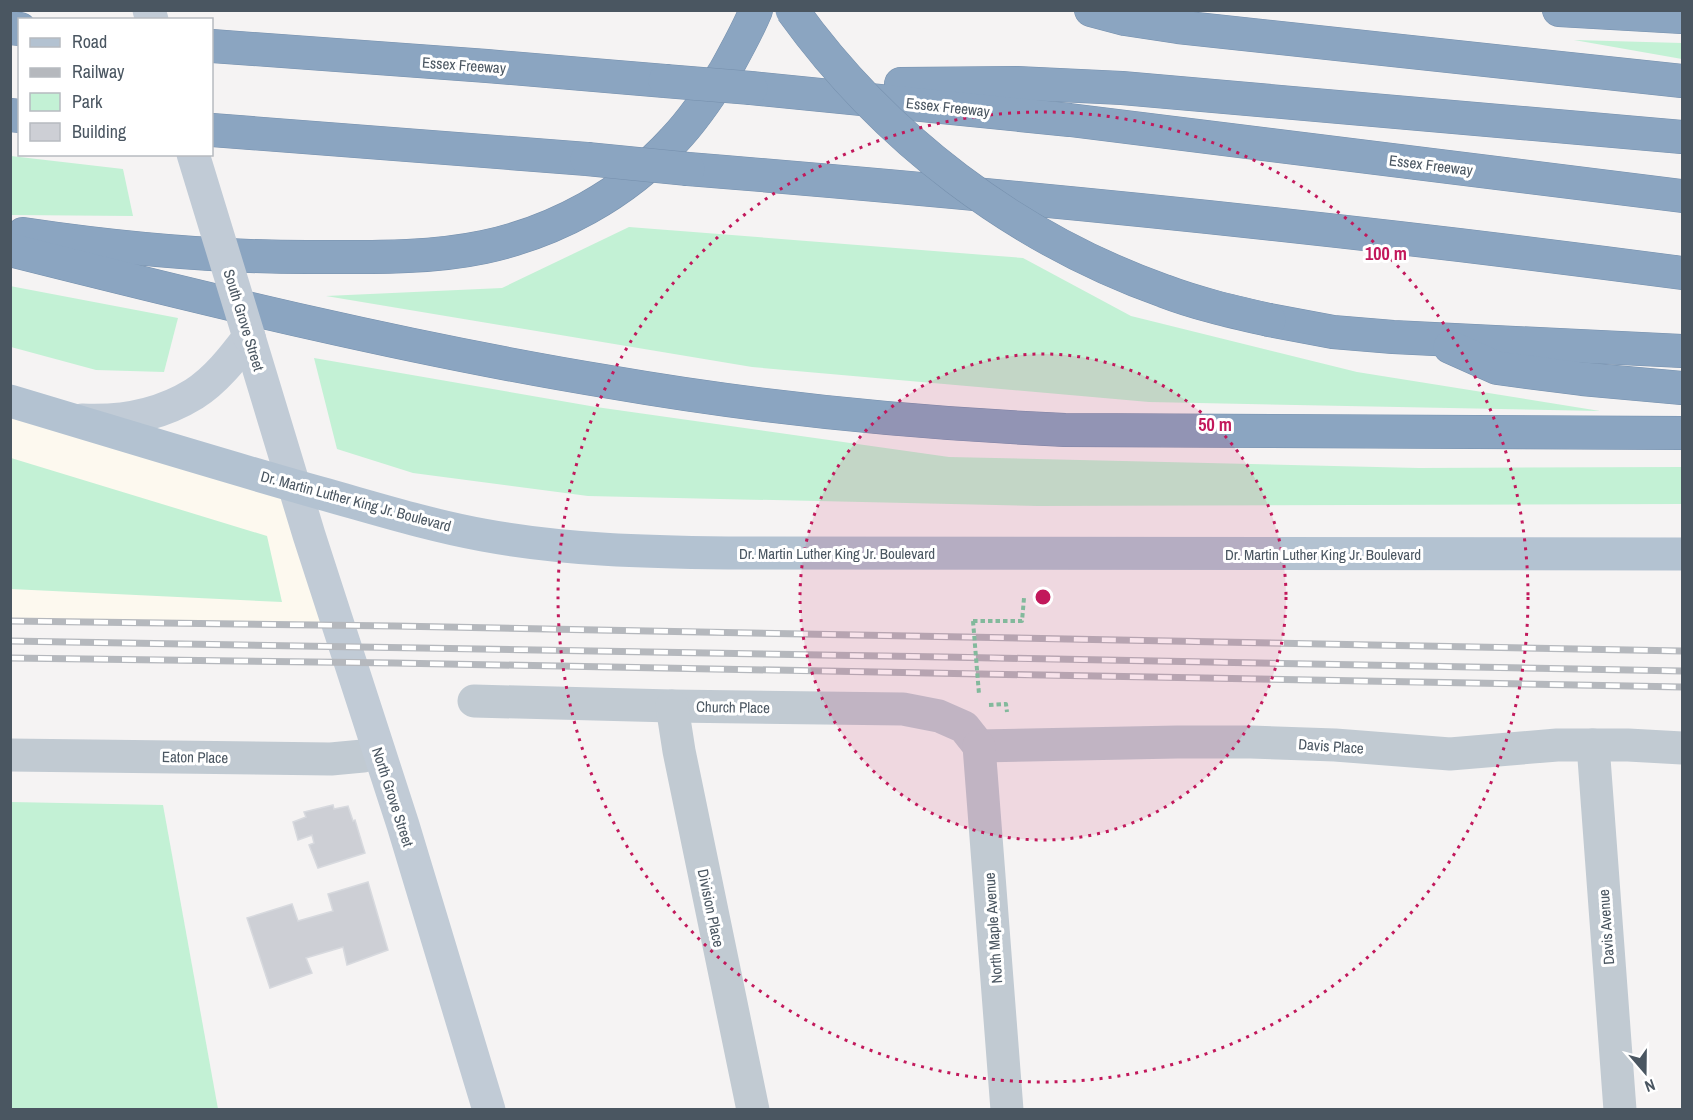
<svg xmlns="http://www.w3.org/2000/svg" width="1693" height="1120" viewBox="0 0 1693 1120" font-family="'Archivo Narrow',sans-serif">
  <rect width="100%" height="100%" fill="#f5f3f3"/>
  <path fill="#fdf9ef" d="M11 415 294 485 330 626 11 621Z"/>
  <g fill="#c3f1d5">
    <path d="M1574 40 1682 43V59Z"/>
    <path d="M11 156 123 169 133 216 11 215Z"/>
    <path d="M629 227 1023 258 1131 316 1357 372 1600 411 1149 402 752 367 326 296 502 288Z"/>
    <path d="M10 286 178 318 164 372 96 370 11 347Z"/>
    <path d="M314 358 596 407 949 457 1419 468 1682 467V504L1038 506 588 496 413 473 337 449Z"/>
    <path d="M11 458 267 536 282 602 11 589Z"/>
    <path d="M11 802 163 805 218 1109H11Z"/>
  </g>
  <g fill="#cdcfd5" stroke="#d7d9de" stroke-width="1.5">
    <path d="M333 805 334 809 348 806 353 821 355 820 365 853 318 868 309 845 314 843 312 835 298 840 293 822 306 817 304 812Z"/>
    <path d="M368 882 388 950 347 965 343 947 306 958 312 973 270 988 247 918 292 904 298 921 333 911 328 894Z"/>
  </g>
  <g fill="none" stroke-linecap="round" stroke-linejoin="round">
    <g stroke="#7690ad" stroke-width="34">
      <g id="motorway">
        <path d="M1091 10 1125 19 1178 27 1682 81"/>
        <path d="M1559 10 1682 17"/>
        <path d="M10 28 20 29"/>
        <path d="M212 46 487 66 665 81"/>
        <path d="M901 84 1017 83 1122 88 1682 137"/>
        <path d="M751 88 1070 120 1682 196"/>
        <path d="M10 115 20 116"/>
        <path d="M212 130 587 159"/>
        <path d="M688 169C1020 196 1352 229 1682 273"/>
        <path d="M23 234C117 248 212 257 307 257 366 257 427 259 484 247 555 232 625 194 674 140 694 119 710 95 725 71 736 51 747 32 756 10"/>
        <path d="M10 250C209 300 408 349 610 382 760 408 913 423 1065 430L1682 433"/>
        <path d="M1269 320 1333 332 1393 337 1682 351"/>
        <path d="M1450 347 1497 368 1582 379 1682 388"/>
      </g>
    </g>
    <g stroke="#7ad0a6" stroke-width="4" stroke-dasharray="4.5 3" stroke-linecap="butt">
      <path d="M973 621H1022L1024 598"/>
      <path d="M989 705 1006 704 1007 712"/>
    </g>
    <g stroke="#c1cad2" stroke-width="33">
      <path d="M474 701 672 706 903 709 939 716 964 727 979 746"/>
      <path d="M672 706 679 751 753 1110"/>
      <path d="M1593 745 1620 1110"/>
      <path d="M979 746 1177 742H1251L1335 745 1450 754 1557 745H1628L1682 748"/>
      <path d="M979 746 1007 1110"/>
      <path d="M10 755 331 759 363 756 378 751"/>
    </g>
    <g stroke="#c1cbd6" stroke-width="33">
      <path d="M149 10 152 20"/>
      <path d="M249 337 309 535 403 825 489 1110"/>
      <path d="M82 420C121 422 160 415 194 394 216 380 233 358 249 337"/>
    </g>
    <path stroke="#b3c2d1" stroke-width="33" d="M10 401C114 432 217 464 320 493 374 508 428 525 483 535 564 550 646 552 728 553L1682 554"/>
    <use href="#motorway" stroke="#8ba5c1" stroke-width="33"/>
    <g stroke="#b5b8bd" stroke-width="7">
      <g id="rail">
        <path d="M10 621 395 626 1682 651"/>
        <path d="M10 641 944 657 1682 671"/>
        <path d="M10 658 394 663 1682 687"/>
      </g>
    </g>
    <use href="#rail" stroke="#fff" stroke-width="4.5" stroke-dasharray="14" stroke-linecap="butt"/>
    <g stroke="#7690ad" stroke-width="34" stroke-linecap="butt">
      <g id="motorway-bridge">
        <path d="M792 10C884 138 1015 238 1164 291 1198 304 1234 312 1269 320"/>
        <path d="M665 81 751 88"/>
        <path d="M587 159 688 169"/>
      </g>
    </g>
    <path stroke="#7ad0a6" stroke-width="4" stroke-dasharray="4.5 3" stroke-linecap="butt" d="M973 621 979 694"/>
    <path stroke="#c1cbd6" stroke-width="33" d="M193 154 249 337"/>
    <use href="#motorway-bridge" stroke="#8ba5c1" stroke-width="33"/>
  </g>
  <circle cx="1043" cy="597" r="243" fill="#c2185b" fill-opacity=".12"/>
  <g fill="none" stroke="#c2185b" stroke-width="3" stroke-dasharray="3 6">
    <circle cx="1043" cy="597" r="243"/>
    <circle cx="1043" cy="597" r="485"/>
  </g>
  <g text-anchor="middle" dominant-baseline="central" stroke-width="6" stroke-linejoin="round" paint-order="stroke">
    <g font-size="15" fill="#4a5661" stroke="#fff">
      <text transform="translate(464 65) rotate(4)">Essex Freeway</text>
      <text transform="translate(948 107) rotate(6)">Essex Freeway</text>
      <text transform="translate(1431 165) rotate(7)">Essex Freeway</text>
      <text transform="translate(244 320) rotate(73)">South Grove Street</text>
      <text transform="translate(356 501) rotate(15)">Dr. Martin Luther King Jr. Boulevard</text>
      <text x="837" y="553">Dr. Martin Luther King Jr. Boulevard</text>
      <text x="1323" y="554">Dr. Martin Luther King Jr. Boulevard</text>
      <text transform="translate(733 707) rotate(1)">Church Place</text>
      <text transform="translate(1331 746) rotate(4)">Davis Place</text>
      <text transform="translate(195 757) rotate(1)">Eaton Place</text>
      <text transform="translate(393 797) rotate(72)">North Grove Street</text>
      <text transform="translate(711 908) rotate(78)">Division Place</text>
      <text transform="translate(1606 927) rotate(-94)">Davis Avenue</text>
      <text transform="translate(993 928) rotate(-94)">North Maple Avenue</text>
    </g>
  </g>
  <circle cx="1043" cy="597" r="9" fill="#c2185b" stroke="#fff" stroke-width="3"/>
  <g font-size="18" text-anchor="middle" font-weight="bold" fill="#c2185b" stroke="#fff" stroke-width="6" stroke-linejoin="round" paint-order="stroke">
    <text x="1386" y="260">100 m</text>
    <text x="1215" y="431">50 m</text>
  </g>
  <rect width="1693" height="1120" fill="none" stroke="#4a5661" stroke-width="24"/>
  <rect x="18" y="18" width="195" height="138" fill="#ffffff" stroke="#b7bbc0" stroke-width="1.5"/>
  <rect x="30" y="38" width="30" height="9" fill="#b3c2d1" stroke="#b7bbc0" stroke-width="1.5"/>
  <text x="72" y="48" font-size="18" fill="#4a5661">Road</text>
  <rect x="30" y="68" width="30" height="9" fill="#b5b8bd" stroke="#b7bbc0" stroke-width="1.5"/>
  <text x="72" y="78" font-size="18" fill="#4a5661">Railway</text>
  <rect x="30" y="93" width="30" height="18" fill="#c3f1d5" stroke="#b7bbc0" stroke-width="1.5"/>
  <text x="72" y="108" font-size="18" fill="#4a5661">Park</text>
  <rect x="30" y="123" width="30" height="18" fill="#cdcfd5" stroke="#b7bbc0" stroke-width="1.5"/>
  <text x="72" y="138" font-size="18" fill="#4a5661">Building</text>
  <g transform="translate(1645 1072) rotate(160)" stroke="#ffffff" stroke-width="4.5" paint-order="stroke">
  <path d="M0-4.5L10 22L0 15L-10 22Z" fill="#4a5661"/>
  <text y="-9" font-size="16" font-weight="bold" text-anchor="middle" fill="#4a5661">N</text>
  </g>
</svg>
